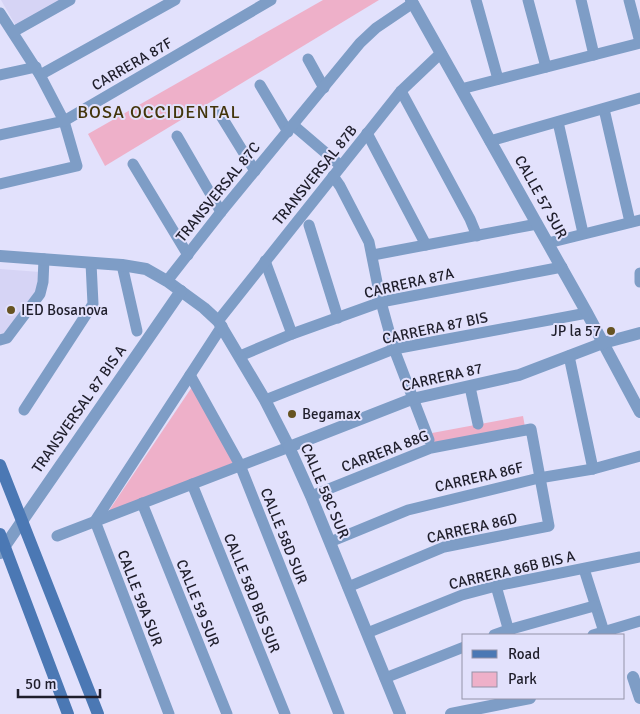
<svg xmlns="http://www.w3.org/2000/svg" width="640" height="714" viewBox="0 0 640 714" font-family="Signika,sans-serif">
  <rect width="100%" height="100%" fill="#e2e1fc"/>
  <g fill="#d6d4f5">
    <path d="M1 0H63L16 26Z"/>
    <path d="M0 269 40 272 37 289 4 333 0 334Z"/>
  </g>
  <g fill="#eeb0c9">
    <path d="M323 0H379L105 166 88 134Z"/>
    <path d="M192 387 236 462 108 512Z"/>
    <path d="M523 416 525 427 433 443 432 433Z"/>
  </g>
  <g fill="none" stroke-linecap="round" stroke-linejoin="round">
    <g stroke="#7e9dc6" stroke-width="11">
      <path d="M476 0 498 79"/>
      <path d="M528 0 546 67"/>
      <path d="M581 0 594 55"/>
      <path d="M629 0 640 42"/>
      <path d="M0 13 40 75 64 121 77 166 0 184"/>
      <path d="M13 32 70 0"/>
      <path d="M308 59 324 88"/>
      <path d="M0 75 36 67"/>
      <path d="M40 75 175 0"/>
      <path d="M260 85 288 132"/>
      <path d="M461 89 640 43"/>
      <path d="M401 91 470 219 477 236"/>
      <path d="M604 109 630 222"/>
      <path d="M218 111 255 171"/>
      <path d="M558 122 583 233"/>
      <path d="M293 125 341 166"/>
      <path d="M367 133 426 245"/>
      <path d="M0 135 64 121 271 0"/>
      <path d="M177 136 221 212"/>
      <path d="M490 141 640 98"/>
      <path d="M133 164 188 255"/>
      <path d="M333 176 340 186 369 242 381 302 394 349 429 440"/>
      <path d="M309 225 338 318"/>
      <path d="M548 243 640 220"/>
      <path d="M373 255 537 224"/>
      <path d="M265 261 292 334"/>
      <path d="M122 265 137 331"/>
      <path d="M640 273V282"/>
      <path d="M167 281 221 212 360 43 376 28 413 3"/>
      <path d="M218 321 401 91 441 53"/>
      <path d="M0 340 7 338 40 294 43 282 44 259"/>
      <path d="M240 356 292 334 381 302 562 267"/>
      <path d="M569 356 593 469"/>
      <path d="M190 375 240 465 339 714"/>
      <path d="M470 387 478 424"/>
      <path d="M265 400 394 349 587 313"/>
      <path d="M24 410 93 304 91 263"/>
      <path d="M192 484 285 714"/>
      <path d="M311 496 431 448 531 429 549 526 444 547 348 587"/>
      <path d="M142 503 227 714"/>
      <path d="M57 536 289 447"/>
      <path d="M330 542 408 510 539 478 593 469 640 456"/>
      <path d="M584 569 605 635"/>
      <path d="M496 586 510 635"/>
      <path d="M367 633 462 595 496 586 640 557"/>
      <path d="M494 635 508 630 594 606"/>
      <path d="M593 635 640 621"/>
      <path d="M385 678 464 647"/>
      <path d="M169 714 95 521 222 326"/>
    </g>
    <g stroke="#7e9dc6" stroke-width="12">
      <path d="M411 0 587 313 640 412"/>
      <path d="M0 256 122 265 146 269 167 281 204 308 218 321 265 400 289 447 311 496 400 714"/>
      <path d="M289 447 412 399 519 375 603 343 640 333"/>
      <path d="M0 553 181 291"/>
      <path d="M633 677 640 698"/>
      <path d="M451 714 530 698"/>
    </g>
    <g stroke="#4b78b4" stroke-width="12">
      <path d="M0 465 98 714"/>
      <path d="M0 534 68 714"/>
    </g>
  </g>
  <g fill="#665321" stroke="#e2e1fc" stroke-width="2">
    <circle cx="11" cy="310" r="5"/>
    <circle cx="611" cy="331" r="5"/>
    <circle cx="292" cy="414" r="5"/>
  </g>
  <g text-anchor="middle" dominant-baseline="central" stroke-width="4" stroke-linejoin="round" paint-order="stroke">
    <g font-size="15" fill="#1f1e2b" stroke="#e2e1fc">
      <text transform="translate(132 64) rotate(-30)">CARRERA 87F</text>
      <text transform="translate(315 175) rotate(-51)">TRANSVERSAL 87B</text>
      <text transform="translate(218 192) rotate(-51)">TRANSVERSAL 87C</text>
      <text transform="translate(541 197) rotate(61)">CALLE 57 SUR</text>
      <text transform="translate(409 283) rotate(-13)">CARRERA 87A</text>
      <text transform="translate(435 328) rotate(-12)">CARRERA 87 BIS</text>
      <text transform="translate(442 377) rotate(-13)">CARRERA 87</text>
      <text transform="translate(79 409) rotate(-55)">TRANSVERSAL 87 BIS A</text>
      <text transform="translate(385 451) rotate(-21)">CARRERA 88G</text>
      <text transform="translate(479 477) rotate(-13)">CARRERA 86F</text>
      <text transform="translate(325 491) rotate(67)">CALLE 58C SUR</text>
      <text transform="translate(472 528) rotate(-13)">CARRERA 86D</text>
      <text transform="translate(284 536) rotate(68)">CALLE 58D SUR</text>
      <text transform="translate(512 570) rotate(-13)">CARRERA 86B BIS A</text>
      <text transform="translate(252 593) rotate(68)">CALLE 58D BIS SUR</text>
      <text transform="translate(140 598) rotate(69)">CALLE 59A SUR</text>
      <text transform="translate(198 603) rotate(68)">CALLE 59 SUR</text>
    </g>
    <g font-size="15" fill="#1f1e2b" stroke="#e2e1fc" text-anchor="start">
      <text x="21" y="310">IED Bosanova</text>
      <text x="601" y="331" text-anchor="end">JP la 57</text>
      <text x="302" y="414">Begamax</text>
    </g>
    <g font-size="18" letter-spacing="1" fill="#43350b" stroke="#e2e1fc">
      <text x="159" y="112">BOSA OCCIDENTAL</text>
    </g>
  </g>
  <rect x="462" y="634" width="162" height="65" fill="#e2e1fc" stroke="#9493a8"/>
  <rect x="472" y="650" width="25" height="8" fill="#4b78b4" stroke="#9493a8"/>
  <text x="508" y="659" font-size="15" fill="#1f1e2b">Road</text>
  <rect x="472" y="672" width="25" height="15" fill="#eeb0c9" stroke="#9493a8"/>
  <text x="508" y="684" font-size="15" fill="#1f1e2b">Park</text>
  <path d="M18 689v8h82v-8" fill="none" stroke="#1f1e2b" stroke-width="2.5"/>
  <text x="25" y="689" font-size="15" fill="#1f1e2b" stroke="#e2e1fc" stroke-width="4" paint-order="stroke">50 m</text>
</svg>
